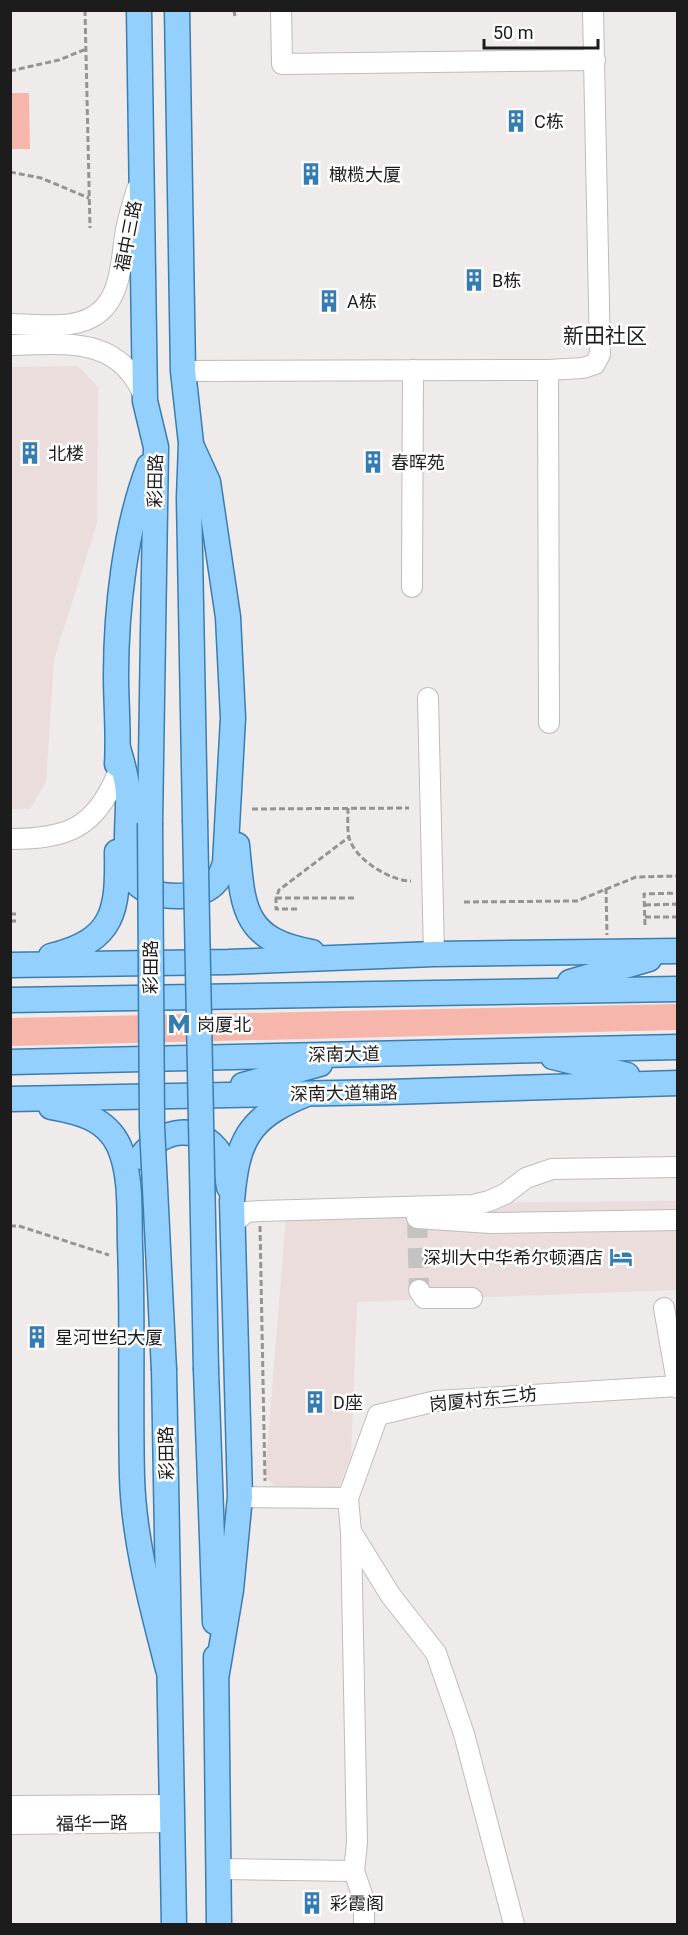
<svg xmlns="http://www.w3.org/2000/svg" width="688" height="1935" viewBox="0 0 688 1935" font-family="Roboto,'Noto Sans SC',sans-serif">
  <rect width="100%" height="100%" fill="#efebeb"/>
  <g fill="#eadddb">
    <path d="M78 366 98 387 97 523 54 660 46 782 30 809H11V367Z"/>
    <path d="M677 1201V1290L357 1302 351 1456 338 1489 277 1488 265 1477 287 1204Z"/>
  </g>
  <g fill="#f6b6ab">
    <path d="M11 93H29L30 149H11Z"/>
    <path d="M678 1004 677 1030 11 1046 10 1018Z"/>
  </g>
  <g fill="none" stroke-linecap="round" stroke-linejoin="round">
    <path stroke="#c5c2c2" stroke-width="20" stroke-dasharray="20 10" stroke-linecap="butt" d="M417 1218 419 1290"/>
    <g stroke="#bfbcbb" stroke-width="22">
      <g id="minor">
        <path d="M281 10 282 64 595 60"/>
        <path d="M10 324C32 324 59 328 80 322 123 310 120 264 126 229 129 216 133 202 137 189"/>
        <path d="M10 345C65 344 121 335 145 399"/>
        <path d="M548 370 549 723"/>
        <path d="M183 371 548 370 583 368 595 364 600 354 593 10"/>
        <path d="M412 587 413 370"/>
        <path d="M428 698 434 954"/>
        <path d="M10 839C67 839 95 828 117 775"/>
        <path d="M417 1218 490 1223 678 1220"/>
        <path d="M232 1225 246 1212 260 1211 473 1205 489 1201 505 1194 526 1178 552 1169 678 1167"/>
        <path d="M419 1290 424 1298H472"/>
        <path d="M664 1308 678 1388"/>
        <path d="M240 1497 348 1498"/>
        <path d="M352 1533 391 1596 436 1653 464 1734 514 1924"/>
        <path d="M10 1806 172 1805"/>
        <path d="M10 1824 173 1822"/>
        <path d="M221 1869 354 1871"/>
        <path d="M364 1924V1900L354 1871 357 1843 351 1532 348 1498 378 1415 436 1401 678 1386"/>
      </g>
    </g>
    <g stroke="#3b7dae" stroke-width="27">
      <g id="major">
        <path d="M139 10 145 401 156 447 150 823"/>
        <path d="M177 10 183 371 191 443 189 498 195 820"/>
        <path d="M118 748C122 762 127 778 128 793 129 818 123 851 132 876 141 898 185 900 203 891 215 886 222 875 225 863L233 718 228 617 208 482 193 449"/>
        <path d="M117 764C119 734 116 705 116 676 116 610 125 528 149 466"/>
        <path d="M237 845C243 905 241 940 312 952"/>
        <path d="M51 956C115 940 118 911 117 852"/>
        <path d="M10 965 228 962 434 954 678 951"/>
        <path d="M570 982 649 959"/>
        <path d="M10 1000 678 989"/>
        <path d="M553 1057 627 1075"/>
        <path d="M10 1062 678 1047"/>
        <path d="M243 1085 320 1064"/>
        <path d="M10 1099 390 1092 678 1083"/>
        <path d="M51 1107C79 1112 106 1118 119 1146 132 1176 129 1212 130 1245 133 1322 130 1400 132 1477 134 1543 152 1606 168 1669"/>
        <path d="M141 1157C162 1128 199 1122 220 1154 226 1163 227 1176 229 1187"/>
        <path d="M164 1370 174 1924"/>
        <path d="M206 1370 215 1622"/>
        <path d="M216 1657 219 1924"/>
        <path d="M217 1673 231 1590 240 1497 232 1201C237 1142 247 1118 304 1095"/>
      </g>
    </g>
    <g stroke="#969393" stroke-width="3" stroke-dasharray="6 3" stroke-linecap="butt">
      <path d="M85 10 90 228"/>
      <path d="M234 10 235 17"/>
      <path d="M10 71 59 60 86 49"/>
      <path d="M10 172 41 178 89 198"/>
      <path d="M348 808C348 817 347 829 349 837 354 859 390 881 411 881"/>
      <path d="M252 809 409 808"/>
      <path d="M606 888 607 935"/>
      <path d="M276 898H356"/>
      <path d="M464 902 577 901 636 877 678 876"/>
      <path d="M645 905 678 904"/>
      <path d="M297 909H276V898L279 890 349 837"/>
      <path d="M10 914H19"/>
      <path d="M645 917H678"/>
      <path d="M10 921H18"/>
      <path d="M645 925 644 894 678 893"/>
      <path d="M10 1226H19L109 1255"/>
      <path d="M260 1226 265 1481"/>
    </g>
    <use href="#minor" stroke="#fff" stroke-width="20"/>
    <use href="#major" stroke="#93d0fd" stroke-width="24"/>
    <g stroke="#3b7dae" stroke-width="27" stroke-linecap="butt">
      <g id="major-bridge">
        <path d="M195 820 206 1370"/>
        <path d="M150 823 152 1127 164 1370"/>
      </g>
    </g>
    <use href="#major-bridge" stroke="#93d0fd" stroke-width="24"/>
  </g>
  <defs>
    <g id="building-bare" transform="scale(1.8)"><path d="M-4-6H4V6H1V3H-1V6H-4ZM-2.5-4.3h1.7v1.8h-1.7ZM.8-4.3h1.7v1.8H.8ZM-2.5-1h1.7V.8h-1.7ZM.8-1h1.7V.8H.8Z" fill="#357cb1" stroke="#fff" stroke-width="2.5" paint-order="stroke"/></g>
    <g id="metro-bare" transform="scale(1.8)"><path d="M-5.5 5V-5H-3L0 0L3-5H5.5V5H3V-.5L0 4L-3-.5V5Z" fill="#357cb1" stroke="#fff" stroke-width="2.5" paint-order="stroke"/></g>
    <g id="hotel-bare" transform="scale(1.8)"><path d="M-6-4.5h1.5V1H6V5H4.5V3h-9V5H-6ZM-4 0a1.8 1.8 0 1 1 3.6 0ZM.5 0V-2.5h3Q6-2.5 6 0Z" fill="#357cb1" stroke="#fff" stroke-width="2.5" paint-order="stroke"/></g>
  </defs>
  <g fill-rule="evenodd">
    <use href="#building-bare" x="516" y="121"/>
    <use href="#building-bare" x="311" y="174"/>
    <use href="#building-bare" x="474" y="280"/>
    <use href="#building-bare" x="329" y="301"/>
    <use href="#building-bare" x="30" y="453"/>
    <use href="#building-bare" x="373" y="462"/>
    <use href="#metro-bare" x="179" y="1024"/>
    <use href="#hotel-bare" x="621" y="1257"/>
    <use href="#building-bare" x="37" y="1337"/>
    <use href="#building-bare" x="315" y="1402"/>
    <use href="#building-bare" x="312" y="1903"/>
  </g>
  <g text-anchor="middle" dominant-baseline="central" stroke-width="5" stroke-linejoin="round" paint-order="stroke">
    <g font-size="18" fill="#1d1c1c" stroke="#fff" text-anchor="start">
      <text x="534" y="121">C栋</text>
      <text x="329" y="174">橄榄大厦</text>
      <text x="492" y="280">B栋</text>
      <text x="347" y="301">A栋</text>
      <text x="48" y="453">北楼</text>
      <text x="391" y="462">春晖苑</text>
      <text x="197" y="1024">岗厦北</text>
      <text x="603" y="1257" text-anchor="end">深圳大中华希尔顿酒店</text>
      <text x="55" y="1337">星河世纪大厦</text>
      <text x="333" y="1402">D座</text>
      <text x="330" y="1903">彩霞阁</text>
    </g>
    <g font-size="18" fill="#1d1c1c" stroke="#fff">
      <text transform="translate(128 236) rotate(-79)">福中三路</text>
      <text transform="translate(155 481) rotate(-89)">彩田路</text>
      <text transform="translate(150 967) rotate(-90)">彩田路</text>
      <text transform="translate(344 1054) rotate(-1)">深南大道</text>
      <text transform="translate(344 1093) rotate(-1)">深南大道辅路</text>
      <text transform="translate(483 1399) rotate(-6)">岗厦村东三坊</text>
      <text transform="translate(166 1453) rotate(-91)">彩田路</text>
      <text transform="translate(92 1823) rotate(-1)">福华一路</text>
    </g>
    <g font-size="21" fill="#1d1c1c" stroke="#fff">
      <text x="605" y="336">新田社区</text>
    </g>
  </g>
  <rect width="688" height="1935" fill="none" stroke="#1d1c1c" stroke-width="24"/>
  <path d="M484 39v9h114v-9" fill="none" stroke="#1d1c1c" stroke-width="3"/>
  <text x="493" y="39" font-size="18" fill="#1d1c1c" stroke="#ffffff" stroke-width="4.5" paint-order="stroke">50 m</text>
</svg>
